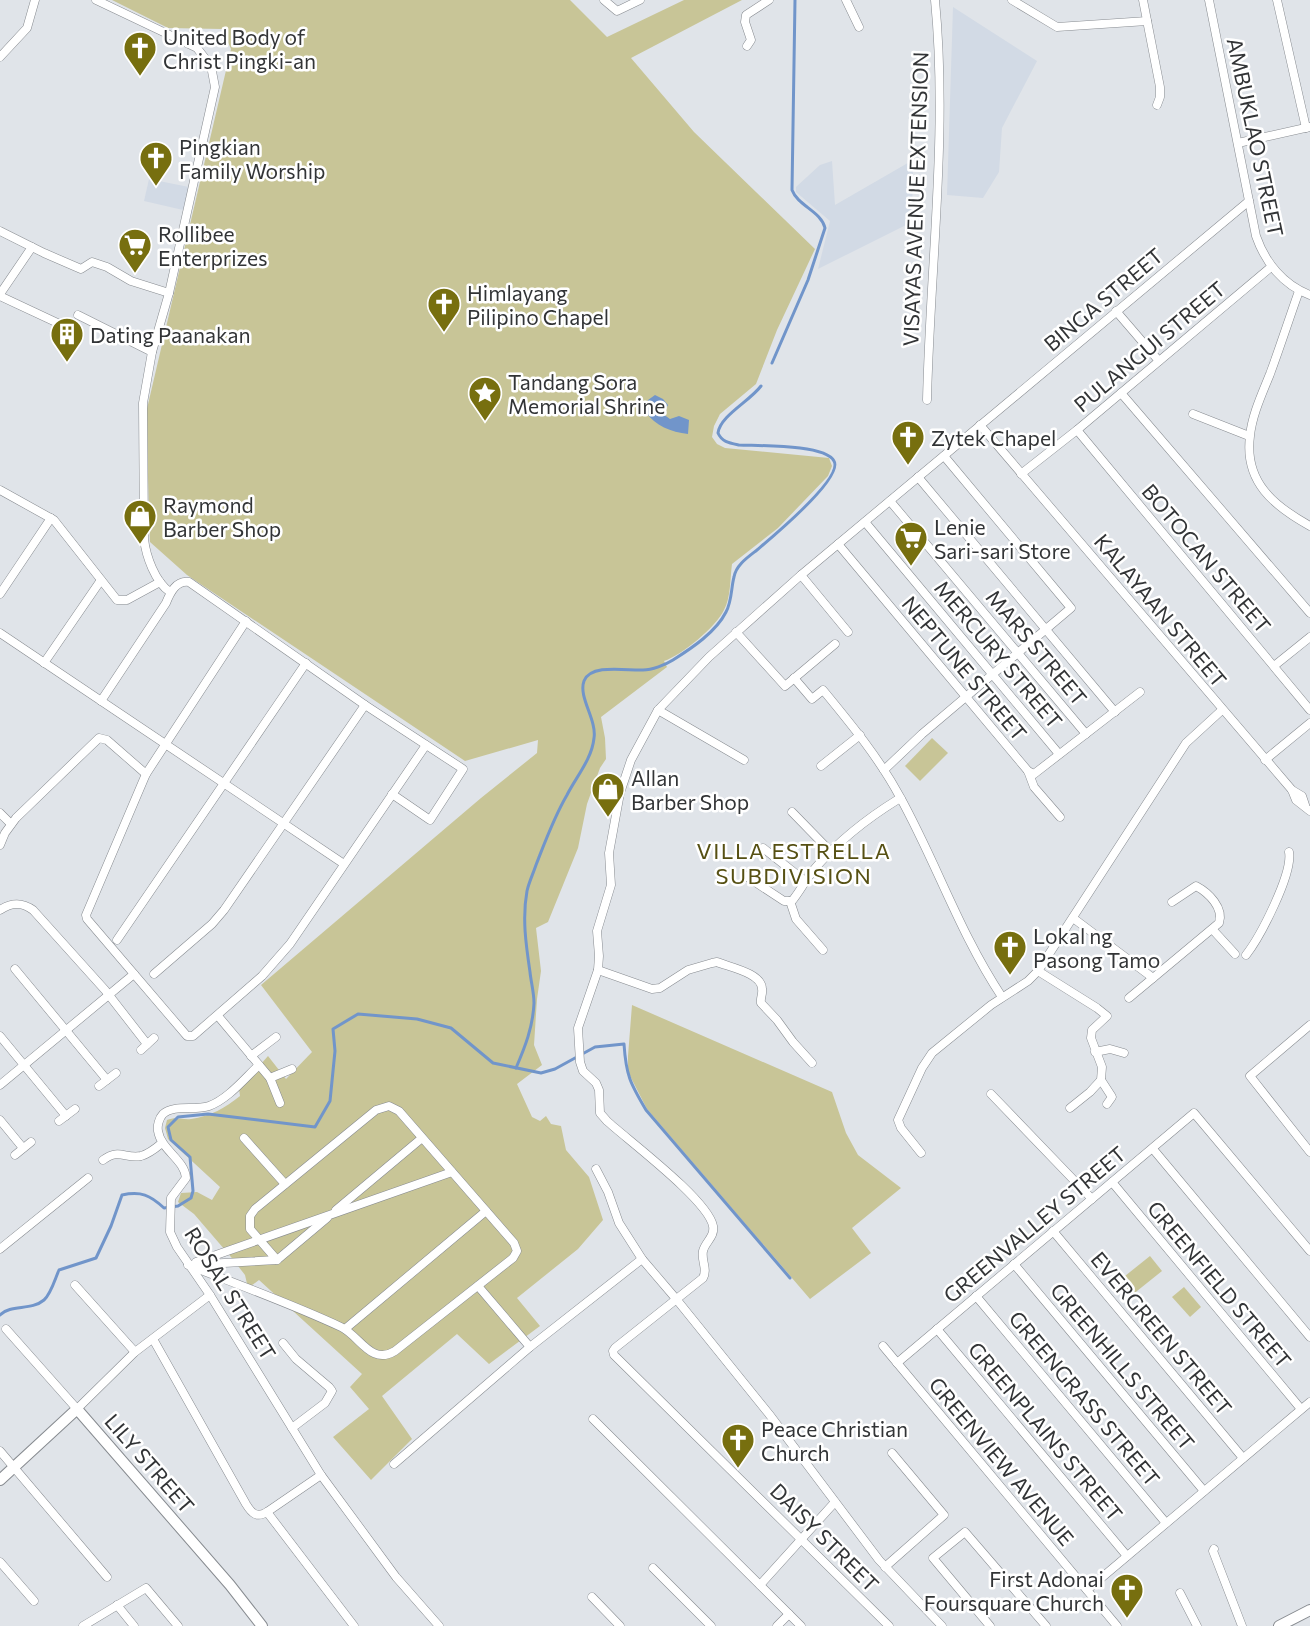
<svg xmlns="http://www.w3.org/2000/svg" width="1310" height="1626" viewBox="0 0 1310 1626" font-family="Commissioner,sans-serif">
  <rect width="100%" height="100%" fill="#e0e4e9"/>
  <g fill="#d2dae5">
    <path d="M953 7 1037 61 1002 128 999 172 983 198 947 195Z"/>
    <path d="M913 160 912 222 818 269 830 221 796 192V187L820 165 832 161 835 205Z"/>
    <path d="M149 179 189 187 183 210 144 201Z"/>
  </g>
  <g fill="#c8c597">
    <path d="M112 0H570L607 37 684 0H742L631 58 694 132 815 249 777 330 756 384 720 414 714 426 712 437 717 444 725 448 829 458 832 466 828 476 778 528 732 564C730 579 731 597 724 610 716 627 682 655 664 661L667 667 601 717 605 738 606 759 600 768 587 804 578 848 548 922 536 928 541 971 537 999 534 1045 542 1065 517 1084 532 1117 540 1121 546 1116 551 1124 561 1126 566 1150 589 1177 603 1220 578 1249 517 1298 540 1326 489 1364 457 1334 382 1396 412 1439 371 1480 333 1437 369 1409 350 1387 362 1374 259 1280 248 1288 245 1275 231 1257 194 1214 178 1202 181 1193 197 1192 212 1200 220 1187 168 1139 165 1128 167 1120C176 1116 182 1120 191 1119 211 1116 225 1108 240 1096L239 1089 268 1056 286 1079 312 1052 261 985 481 798 537 753 538 740 465 761 187 575 150 542 146 413 231 49 222 29 168 28Z"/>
    <path d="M932 738 948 753 920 781 905 766Z"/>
    <path d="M632 1005 832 1092 846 1133 858 1155 901 1188 852 1228 871 1253 810 1299 647 1109 628 1072V1056Z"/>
    <path d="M1150 1256 1162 1271 1132 1295 1120 1280Z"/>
    <path d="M1184 1287 1201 1307 1190 1317 1172 1297Z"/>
  </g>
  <path fill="#7195ca" d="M655 395 663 399 668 405 663 414 670 419 679 416 689 420 688 434C671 432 655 426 646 412L648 400Z"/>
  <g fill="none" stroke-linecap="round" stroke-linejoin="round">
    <g stroke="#7195ca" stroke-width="3">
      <path d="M772 363 808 280 825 228C821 211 798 206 792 190L795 0"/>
      <path d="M516 1068C525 1047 533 1027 534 1003 534 993 531 982 530 972 526 945 522 918 527 891 529 882 533 874 536 865 545 842 554 817 567 795 576 777 592 759 594 738 597 720 578 697 584 681 591 663 628 671 643 670 652 670 665 665 673 660 692 648 716 632 726 612 732 601 731 588 734 577 736 565 748 557 757 550 771 538 844 478 834 461 825 444 758 446 739 445 729 443 722 442 718 433 720 416 750 401 761 386"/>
      <path d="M0 1315C11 1304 31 1311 44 1300 51 1294 55 1279 59 1270L96 1258 111 1226 122 1195C141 1191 150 1195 164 1208L178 1206 191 1198 193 1191 190 1157 171 1140 168 1127 178 1117 208 1114 315 1127 330 1101 335 1051 333 1029 358 1014 417 1019 451 1028 493 1063 541 1073 555 1069 595 1047 624 1044C626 1075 630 1083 646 1110L790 1278"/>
    </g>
    <g stroke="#878b90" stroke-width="9">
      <g id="street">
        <path d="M96 0 197 48 211 66 215 87 169 293 152 352 143 403 144 539C146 556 155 582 170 592"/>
        <path d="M604 0 617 11 640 0"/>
        <path d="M846 0 859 27"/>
        <path d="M1012 0 1057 27 1147 21"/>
        <path d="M1143 0 1160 87V97L1157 105"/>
        <path d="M1209 0 1256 236C1265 262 1283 285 1310 295"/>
        <path d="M1277 0 1306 128"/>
        <path d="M747 46 751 40 745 22 746 15 769 0"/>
        <path d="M0 57 27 28 35 0"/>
        <path d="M1238 143 1310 127"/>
        <path d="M0 231 44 253 81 269 92 262 107 267 131 281 169 293"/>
        <path d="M1299 291C1289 319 1280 347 1270 374 1262 394 1252 415 1250 436 1244 482 1274 506 1310 526"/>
        <path d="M0 294 32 247"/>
        <path d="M0 296 64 326"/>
        <path d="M1116 311 1159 361"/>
        <path d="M78 315 152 352"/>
        <path d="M1121 393 1310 613"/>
        <path d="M927 400C930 267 948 133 935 0"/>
        <path d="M1193 414 1249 436"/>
        <path d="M980 425 1292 790 1296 800 1310 811"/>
        <path d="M1077 430 1310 710"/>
        <path d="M1021 474 1077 430 1271 267"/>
        <path d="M918 477 1115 712"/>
        <path d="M0 490 54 520 117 600H127L160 582"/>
        <path d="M890 501 1086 734"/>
        <path d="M865 522 1059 754"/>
        <path d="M838 544 1028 771 1034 787 1060 817"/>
        <path d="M801 575 848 632"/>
        <path d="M0 594 51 518"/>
        <path d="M246 621 146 774 86 915 87 919 187 1036H193L262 976 290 944 426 745"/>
        <path d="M736 632 785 686 835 644"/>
        <path d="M0 633 344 864"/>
        <path d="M44 663 101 580"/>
        <path d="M1274 666 1310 637"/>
        <path d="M794 678 812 699 823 690C851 724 879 758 900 797 937 864 959 932 1002 997"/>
        <path d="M101 701 166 603C170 593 176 580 189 582L365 705 463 769 430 820 392 794"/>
        <path d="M658 710 744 760"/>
        <path d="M1265 760 1310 723"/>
        <path d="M821 766 860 735"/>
        <path d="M884 770 922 734 1071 608 944 456"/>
        <path d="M1028 771 1034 774 1140 692"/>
        <path d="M1292 790 1302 796 1305 805"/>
        <path d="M792 812 831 852"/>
        <path d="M0 813 11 824"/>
        <path d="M0 845 5 833 16 818 99 738 107 740 146 774"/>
        <path d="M763 848 805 881"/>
        <path d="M746 876 784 901H792C801 890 807 877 817 866 839 841 868 818 897 800L901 799"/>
        <path d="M790 901 796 919 823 950"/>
        <path d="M0 910C12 902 22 902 33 910L105 990 147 1044"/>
        <path d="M1073 918 1153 978"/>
        <path d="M1213 930 1235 954"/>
        <path d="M117 940 306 663"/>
        <path d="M1246 955C1260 937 1293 874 1289 852"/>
        <path d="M15 969 107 1080"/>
        <path d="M598 970 652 989 660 988 688 970 712 963 717 962C729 967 762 973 762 989 763 994 760 998 761 1003L777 1020 793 1042 812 1063"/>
        <path d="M1038 971 1097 1008 1107 1016 1092 1030 1091 1038 1102 1067 1101 1080 1090 1092 1070 1108"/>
        <path d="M154 974 212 924 224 910 365 705"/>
        <path d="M1129 998 1219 923C1224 908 1209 893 1196 886L1172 902"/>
        <path d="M218 1016 270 1078 280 1103"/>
        <path d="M1310 1025 1250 1076 1310 1152"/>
        <path d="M0 1036 66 1116"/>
        <path d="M141 1050 154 1038"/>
        <path d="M1095 1052 1110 1049 1124 1053"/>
        <path d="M251 1056 276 1037"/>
        <path d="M259 1065C244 1079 228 1099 209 1106 195 1111 174 1104 163 1114 159 1118 157 1126 158 1131 161 1150 185 1160 186 1178L171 1198 170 1232 177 1247 210 1295 321 1475 396 1577 439 1626"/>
        <path d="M270 1078 292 1069"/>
        <path d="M1101 1080 1112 1097 1107 1104"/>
        <path d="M0 1085 134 974"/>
        <path d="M99 1086 116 1073"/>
        <path d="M991 1094 1092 1199"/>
        <path d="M389 1106 399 1111 514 1243 517 1251 513 1258 395 1351C371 1366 360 1336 341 1327 292 1304 239 1285 188 1265L277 1260 250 1229V1216L255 1209 376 1110Z"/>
        <path d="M0 1120 23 1148"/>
        <path d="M59 1121 75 1109"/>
        <path d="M244 1138 285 1184"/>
        <path d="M1153 1149 1310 1337"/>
        <path d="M921 1153 901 1128 898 1120 922 1068 932 1053 991 1005 1028 981 1038 971 1186 743 1222 710"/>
        <path d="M15 1155 31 1142"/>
        <path d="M103 1160C119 1148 125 1159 141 1156 149 1154 156 1148 162 1143"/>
        <path d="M596 1169 608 1192 619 1223 642 1259 677 1300 769 1414 879 1560 942 1626"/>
        <path d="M1112 1182 1301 1409"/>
        <path d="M336 1210 422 1138"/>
        <path d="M1053 1231 1243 1458"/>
        <path d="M0 1249 88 1178"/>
        <path d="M277 1260 327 1218"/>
        <path d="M196 1262 452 1172"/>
        <path d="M1014 1264 1204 1491"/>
        <path d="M75 1285 135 1352"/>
        <path d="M478 1286 530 1347"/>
        <path d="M976 1296 1166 1523"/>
        <path d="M6 1329 77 1409 135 1352 210 1295"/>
        <path d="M345 1329 486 1211"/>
        <path d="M937 1329 1127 1556"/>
        <path d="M153 1339 246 1504C252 1514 257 1518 267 1512L321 1475"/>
        <path d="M283 1343 296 1359 329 1387 332 1391 325 1403 292 1428"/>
        <path d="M883 1346 1117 1626"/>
        <path d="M897 1363 1194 1113 1310 1251"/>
        <path d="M593 1419 801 1626"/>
        <path d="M0 1451 107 1577"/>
        <path d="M394 1464 530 1347 642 1259"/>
        <path d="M267 1512 354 1626"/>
        <path d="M1214 1549 1213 1551 1242 1626"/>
        <path d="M0 1562 34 1601"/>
        <path d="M885 1567 944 1515 892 1453"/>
        <path d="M653 1568 711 1626"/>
        <path d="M760 1585 835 1502"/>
        <path d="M1087 1590 1310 1402"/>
        <path d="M1180 1593 1197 1626"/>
        <path d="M592 1597 620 1626"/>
        <path d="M117 1605 134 1626"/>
        <path d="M83 1626 146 1588 178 1626"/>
        <path d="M777 1626 789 1614"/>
        <path d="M889 1626 614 1355 613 1351 615 1348 703 1278C708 1269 701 1261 703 1251 705 1242 715 1237 713 1226 708 1200 629 1141 607 1121L600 1113 599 1090 596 1083 583 1071 580 1062 578 1028 598 970 599 956 597 931 611 885 609 853 620 793 631 760 658 710 709 657 801 575 1249 201"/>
        <path d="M990 1626 933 1558 965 1532 1046 1626"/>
      </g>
    </g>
    <g stroke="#878b90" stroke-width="12">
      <g id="secondary">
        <path d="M0 1480 77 1409 230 1585 262 1626"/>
        <path d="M1279 1626 1310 1610"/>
      </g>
    </g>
    <use href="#street" stroke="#fff" stroke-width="8"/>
    <use href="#secondary" stroke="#fff" stroke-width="10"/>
  </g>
  <defs>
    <g id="church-pin" transform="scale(1.725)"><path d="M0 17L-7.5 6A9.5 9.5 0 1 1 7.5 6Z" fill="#776f0f" stroke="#fff"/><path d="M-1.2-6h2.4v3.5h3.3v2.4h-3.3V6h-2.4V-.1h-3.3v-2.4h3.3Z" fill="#fff"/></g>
    <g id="supermarket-pin" transform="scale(1.725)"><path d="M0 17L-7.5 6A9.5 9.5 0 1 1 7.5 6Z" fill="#776f0f" stroke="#fff"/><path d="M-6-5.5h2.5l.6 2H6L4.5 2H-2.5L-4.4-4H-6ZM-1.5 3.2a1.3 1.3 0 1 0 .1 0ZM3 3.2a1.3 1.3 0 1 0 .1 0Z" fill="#fff"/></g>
    <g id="building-pin" transform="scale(1.725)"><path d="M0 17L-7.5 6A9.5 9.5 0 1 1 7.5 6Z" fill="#776f0f" stroke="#fff"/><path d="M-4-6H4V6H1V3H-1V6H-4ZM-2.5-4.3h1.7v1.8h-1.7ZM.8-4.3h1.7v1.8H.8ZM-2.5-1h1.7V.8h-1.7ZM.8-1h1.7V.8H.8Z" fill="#fff"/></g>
    <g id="sight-pin" transform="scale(1.725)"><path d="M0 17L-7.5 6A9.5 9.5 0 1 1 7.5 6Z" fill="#776f0f" stroke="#fff"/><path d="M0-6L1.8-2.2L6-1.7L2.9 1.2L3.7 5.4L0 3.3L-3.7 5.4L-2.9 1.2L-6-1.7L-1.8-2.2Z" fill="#fff"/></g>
    <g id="shop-pin" transform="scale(1.725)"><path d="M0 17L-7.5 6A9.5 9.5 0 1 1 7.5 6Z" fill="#776f0f" stroke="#fff"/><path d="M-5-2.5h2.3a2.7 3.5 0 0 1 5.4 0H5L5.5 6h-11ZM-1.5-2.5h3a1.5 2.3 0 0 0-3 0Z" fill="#fff"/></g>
  </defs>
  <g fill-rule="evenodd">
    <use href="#church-pin" x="140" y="48"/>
    <use href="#church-pin" x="156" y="158"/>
    <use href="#supermarket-pin" x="135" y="245"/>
    <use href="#church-pin" x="444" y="304"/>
    <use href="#building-pin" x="67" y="334"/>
    <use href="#sight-pin" x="485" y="393"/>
    <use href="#church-pin" x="908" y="437"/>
    <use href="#shop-pin" x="140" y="516"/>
    <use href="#supermarket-pin" x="911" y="538"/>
    <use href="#shop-pin" x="608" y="789"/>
    <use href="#church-pin" x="1010" y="947"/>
    <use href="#church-pin" x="738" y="1440"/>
    <use href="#church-pin" x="1127" y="1590"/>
  </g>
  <g text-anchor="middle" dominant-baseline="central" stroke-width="5" stroke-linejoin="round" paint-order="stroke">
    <g font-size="21" fill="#323436" stroke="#fff" text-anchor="start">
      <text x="163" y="36">United Body of<tspan x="163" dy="24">Christ Pingki-an</tspan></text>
      <text x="179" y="146">Pingkian<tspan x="179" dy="24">Family Worship</tspan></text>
      <text x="158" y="233">Rollibee<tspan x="158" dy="24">Enterprizes</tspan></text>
      <text x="467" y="292">Himlayang<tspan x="467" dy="24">Pilipino Chapel</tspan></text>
      <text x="90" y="334">Dating Paanakan</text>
      <text x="508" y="381">Tandang Sora<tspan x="508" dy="24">Memorial Shrine</tspan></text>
      <text x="931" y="437">Zytek Chapel</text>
      <text x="163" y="504">Raymond<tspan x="163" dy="24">Barber Shop</tspan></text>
      <text x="934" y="526">Lenie<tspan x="934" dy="24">Sari-sari Store</tspan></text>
      <text x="631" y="777">Allan<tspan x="631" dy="24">Barber Shop</tspan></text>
      <text x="1033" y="935">Lokal ng<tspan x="1033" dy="24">Pasong Tamo</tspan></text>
      <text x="761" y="1428">Peace Christian<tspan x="761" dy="24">Church</tspan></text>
      <text x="1104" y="1578" text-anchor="end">First Adonai<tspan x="1104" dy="24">Foursquare Church</tspan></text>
    </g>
    <g font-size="21" fill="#323436" stroke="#fff">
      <text transform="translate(1256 137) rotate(78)">AMBUKLAO STREET</text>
      <text transform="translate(915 199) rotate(-88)">VISAYAS AVENUE EXTENSION</text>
      <text transform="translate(1103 299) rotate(-40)">BINGA STREET</text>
      <text transform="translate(1149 346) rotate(-40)">PULANGUI STREET</text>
      <text transform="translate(1207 558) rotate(50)">BOTOCAN STREET</text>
      <text transform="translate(1161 610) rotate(50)">KALAYAAN STREET</text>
      <text transform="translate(1037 647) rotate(50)">MARS STREET</text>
      <text transform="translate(999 654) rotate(50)">MERCURY STREET</text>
      <text transform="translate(965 668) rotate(50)">NEPTUNE STREET</text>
      <text transform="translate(1034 1224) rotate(-40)">GREENVALLEY STREET</text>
      <text transform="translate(1220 1284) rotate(50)">GREENFIELD STREET</text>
      <text transform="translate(231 1293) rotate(58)">ROSAL STREET</text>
      <text transform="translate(1162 1333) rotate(50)">EVERGREEN STREET</text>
      <text transform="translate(1123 1366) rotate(50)">GREENHILLS STREET</text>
      <text transform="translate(1085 1398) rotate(50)">GREENGRASS STREET</text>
      <text transform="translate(1046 1431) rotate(50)">GREENPLAINS STREET</text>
      <text transform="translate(1002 1461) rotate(50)">GREENVIEW AVENUE</text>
      <text transform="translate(150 1463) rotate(49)">LILY STREET</text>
      <text transform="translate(825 1537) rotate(45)">DAISY STREET</text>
    </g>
    <g font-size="22" letter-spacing="1.5" fill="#565013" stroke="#fff">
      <text x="794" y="850">VILLA ESTRELLA<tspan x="794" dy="25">SUBDIVISION</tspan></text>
    </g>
  </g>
</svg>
